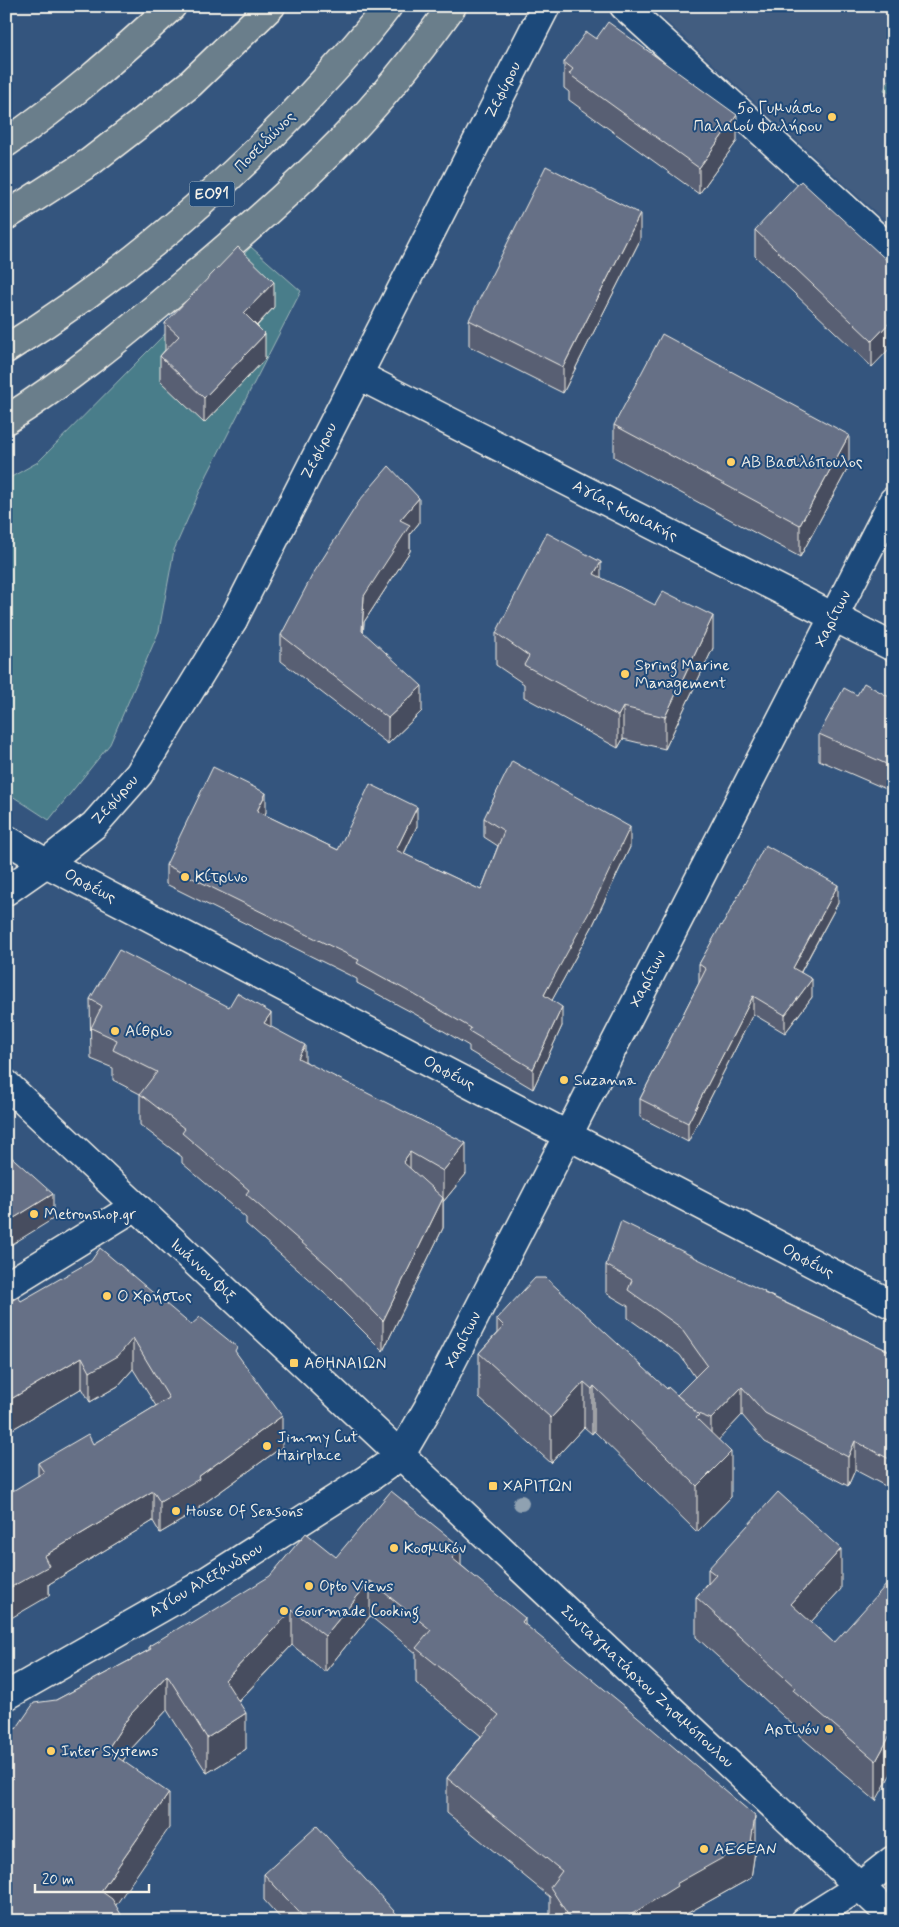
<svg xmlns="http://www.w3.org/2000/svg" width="899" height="1927" viewBox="0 0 899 1927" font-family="Mynerve,sans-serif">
  <rect width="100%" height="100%" fill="#34557e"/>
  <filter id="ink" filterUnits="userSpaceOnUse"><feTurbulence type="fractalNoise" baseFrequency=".02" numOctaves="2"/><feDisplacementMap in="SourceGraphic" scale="10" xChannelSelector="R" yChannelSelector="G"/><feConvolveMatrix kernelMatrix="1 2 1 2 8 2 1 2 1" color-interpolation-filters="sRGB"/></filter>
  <g filter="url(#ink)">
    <path fill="#435d80" d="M650 6H893V228Z"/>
    <g fill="#497d8a" stroke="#9eb7b9">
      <path d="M893 73V94L884 90Z"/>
      <path d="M251 247 301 291 207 475 174 550 159 631 110 744 49 820 6 792V480L38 462Z"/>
    </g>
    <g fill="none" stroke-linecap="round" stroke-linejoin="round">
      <g stroke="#f4f1e8" stroke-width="31">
        <g id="street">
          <path d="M624 6 893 252"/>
          <path d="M358 375 893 647"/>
          <path d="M233 620 546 6"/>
          <path d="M46 863 893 1305"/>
          <path d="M6 1286 136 1206"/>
          <path d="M370 1477 400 1456 428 1408 893 501"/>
          <path d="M805 1921 859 1887 893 1860"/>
        </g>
      </g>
      <g stroke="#f4f1e8" stroke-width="31">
        <g id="secondary">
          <path d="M6 839 46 863"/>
          <path d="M6 891 46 863 94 825 139 774 233 620"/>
          <path d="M6 1084 893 1918"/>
          <path d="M6 1696 194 1589 370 1477"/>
        </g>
      </g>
      <g stroke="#f4f1e8" stroke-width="31">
        <g id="highway">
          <path d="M6 143C66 102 119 55 172 6"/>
          <path d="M6 216 90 162 138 125 190 84 271 6"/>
          <path d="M6 349C118 279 221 192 311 95 338 66 364 38 388 6"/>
          <path d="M6 420C66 382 120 338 174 292 232 244 289 194 342 140 382 100 419 52 452 6"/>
        </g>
      </g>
      <use href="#street" stroke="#1f4a7a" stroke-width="28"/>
      <use href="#secondary" stroke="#1f4a7a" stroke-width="28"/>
      <use href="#highway" stroke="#6b7e8b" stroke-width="28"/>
    </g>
    <circle fill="#8fa1b1" cx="521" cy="1503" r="8"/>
    <g fill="#585f73" stroke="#f4f1e8">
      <path d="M564 62 737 141 699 194 569 100V92L564 88Z"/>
      <path d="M755 230 893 266 872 367 755 256Z"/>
      <path d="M640 240 563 393 469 346V320Z"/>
      <path d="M274 307 257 326 265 359 204 423 160 381V356L165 350V323Z"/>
      <path d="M614 425 849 466 800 557 614 457Z"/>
      <path d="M419 523 410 534V551L364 622 363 632 422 711 388 744 281 661V635Z"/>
      <path d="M601 578 713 648 665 749 623 739 618 748 524 697V684L496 665V633Z"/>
      <path d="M857 695 893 699V792L819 760V734Z"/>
      <path d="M266 812 265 815 338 850 417 826 404 854 481 890 498 846 484 837V818L630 847 592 927 552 1000 562 1026 533 1089 469 1051V1046L415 1014 357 983V979L166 884V865Z"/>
      <path d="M838 903 801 972 812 997 785 1033 753 1014 688 1142 640 1117V1099L699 983V964L722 926Z"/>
      <path d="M90 999 229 1007 271 1027 305 1061 466 1174 443 1202V1201V1228L383 1351 332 1300 246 1224V1218L182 1163V1157L140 1125V1094L113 1080V1068L91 1059Z"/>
      <path d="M606 1265 765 1293 893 1353V1490L855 1470 848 1486 765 1442 742 1415 718 1440 731 1497 697 1532 594 1431 592 1434 584 1427 551 1463 479 1398V1353L497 1333V1319L667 1389 677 1395 695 1377 680 1355 628 1318V1306L606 1293Z"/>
      <path d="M21 1301 191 1325 237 1354 282 1447 199 1507V1510L160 1533 153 1521 49 1584V1596L38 1476V1463L93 1444 156 1406 133 1369 118 1386 90 1402 82 1388 6 1433V1304Z"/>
      <path d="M893 1533V1562H892Z"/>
      <path d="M336 1557 461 1565 525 1625 755 1851 751 1878 677 1919V1921H550V1897L447 1813V1778L481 1736 416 1683V1653L370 1616 325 1672 292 1645 239 1701 246 1749 207 1773 167 1710 130 1750 123 1761 169 1828 6 1921 16 1729 56 1700 149 1650V1646L190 1625Z"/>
      <path d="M708 1569 841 1589 811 1622 834 1643 893 1589 876 1801 793 1730V1725L696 1637V1597L708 1583Z"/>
      <path d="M264 1874 403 1921H283L264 1900Z"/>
    </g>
    <g fill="#474e5e" stroke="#f4f1e8">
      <path d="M737 115V141L699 194V168Z"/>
      <path d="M640 214V240L563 393V367Z"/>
      <path d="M893 270V296L889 274Z"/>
      <path d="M274 282V307L244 339V313Z"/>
      <path d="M893 319V345L872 367V341Z"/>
      <path d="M265 334V359L204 423V398Z"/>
      <path d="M849 435V466L800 557V525Z"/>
      <path d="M419 498V523L410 534V551L364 622 362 656V631L364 596 400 520Z"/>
      <path d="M601 562V594L594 574Z"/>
      <path d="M713 616V648L665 749V717Z"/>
      <path d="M422 686V711L388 744V718Z"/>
      <path d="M623 707V739L618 748V716Z"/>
      <path d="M266 793V812L257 831V811Z"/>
      <path d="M417 807V826L396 870V850Z"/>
      <path d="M630 827V847L592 927 544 1015V995Z"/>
      <path d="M838 885V903L793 986V968Z"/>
      <path d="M812 979V997L785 1033V1015Z"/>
      <path d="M753 996V1014L688 1142V1123Z"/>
      <path d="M562 1007V1026L533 1089V1069Z"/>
      <path d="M271 1013V1043L264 1023Z"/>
      <path d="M305 1045V1075L298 1058Z"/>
      <path d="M466 1143V1174L443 1202V1171Z"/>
      <path d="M410 1152V1183L403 1162Z"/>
      <path d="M53 1194V1219L6 1248V1223Z"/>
      <path d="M443 1198V1228L383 1351V1321Z"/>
      <path d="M133 1338V1369L118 1386 90 1402V1372Z"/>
      <path d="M82 1357V1388L6 1433V1402Z"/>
      <path d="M584 1382V1427L551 1463V1418Z"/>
      <path d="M594 1386V1431L592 1434V1389Z"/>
      <path d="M742 1387V1415L711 1448V1419Z"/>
      <path d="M282 1416V1447L199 1507V1510L160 1533V1502L198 1477Z"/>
      <path d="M855 1441V1470L848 1486V1457Z"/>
      <path d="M731 1452V1497L697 1532V1486Z"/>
      <path d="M153 1491V1521L49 1584V1596L6 1621V1590L44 1556Z"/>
      <path d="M461 1547V1582L452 1558Z"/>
      <path d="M841 1549V1589L791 1644V1604Z"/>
      <path d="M370 1581V1616L325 1672V1636Z"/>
      <path d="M292 1610V1645L225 1715V1680Z"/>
      <path d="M525 1618V1653L522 1622Z"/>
      <path d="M167 1675V1710L130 1750 107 1785V1750L130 1715Z"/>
      <path d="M246 1713V1749L207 1773V1738Z"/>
      <path d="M893 1730V1770L876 1801V1761Z"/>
      <path d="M169 1793V1828L105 1921 101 1891Z"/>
      <path d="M755 1816V1851L751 1878 677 1919V1921H621L676 1884Z"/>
    </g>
    <g fill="#666f86" stroke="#f4f1e8">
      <path d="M608 22 737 115 699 168 569 74 573 69 564 62 586 32 596 39Z"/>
      <path d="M546 166 640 214 563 367 469 320Z"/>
      <path d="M801 181 893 266V270L889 274 893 278V319L872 341 755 230Z"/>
      <path d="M238 247 274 282 244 313 265 334 204 398 160 356 179 336 165 323Z"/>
      <path d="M662 334 849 435 800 525 614 425Z"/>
      <path d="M389 466 419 498 400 520 410 525 364 596 362 631 422 686 388 718 281 635 313 574 360 500Z"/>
      <path d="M547 533 601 562 594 574 655 605 663 591 713 616 665 717 623 707 618 716 524 665 529 656 496 633Z"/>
      <path d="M864 683 893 699V767L819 734 844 688 857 695Z"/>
      <path d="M512 761 630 827 592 907 544 995 562 1007 533 1069 469 1031 471 1028 415 995 357 963 359 960 166 865 213 767 266 793 257 811 338 850 370 784 417 807 396 850 481 890 504 831 484 818Z"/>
      <path d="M765 845 838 885 793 968 812 979 785 1015 753 996 688 1123 640 1099 706 969 699 964 721 925 722 926Z"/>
      <path d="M119 950 229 1007 237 993 271 1013 264 1023 305 1045 298 1058 466 1143 443 1171 410 1152 403 1162 443 1198 383 1321 332 1269 246 1194 249 1190 182 1133 185 1129 140 1094 157 1072 113 1050 117 1040 91 1028 102 1006 90 999Z"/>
      <path d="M6 1152 53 1194 6 1223Z"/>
      <path d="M621 1221 765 1292 764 1293 893 1353V1461L855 1441 848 1457 765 1413 742 1387 711 1419 698 1414 677 1395 707 1365 680 1327 628 1290 632 1280 606 1265Z"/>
      <path d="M100 1248 191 1325 200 1317 237 1347 235 1351 282 1416 198 1477 199 1479 160 1502 153 1491 44 1556 49 1566 6 1590V1495L44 1472 38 1463 88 1434 93 1444 169 1398 133 1338 118 1356 90 1372 82 1357 6 1402V1304L18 1297 21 1301 91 1261Z"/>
      <path d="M535 1278H546L667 1389 668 1387 699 1415 696 1418 731 1452 697 1486 594 1386 592 1389 584 1382 551 1418 479 1353 504 1326 497 1319Z"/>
      <path d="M391 1491 461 1547 452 1558 525 1618 522 1622 637 1716 755 1816 751 1842 676 1884 677 1886 621 1921H572L550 1887 562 1871 447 1778 499 1715 416 1648 431 1630 370 1581 325 1636 292 1610 225 1680 246 1713 207 1738 167 1675 130 1715 107 1750 169 1793 101 1891 112 1899 125 1921H6V1722L16 1729 34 1703 56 1700 151 1649 149 1646 189 1622 190 1625 270 1576 306 1533 336 1557Z"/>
      <path d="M778 1492 841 1549 791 1604 834 1643 887 1584 893 1589V1730L876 1761 793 1690 795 1687 696 1597 716 1575 708 1569Z"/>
      <path d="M317 1826 403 1921H307L264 1874Z"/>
    </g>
  </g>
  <g fill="#ffd166" stroke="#1f4a7a" stroke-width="2">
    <circle cx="832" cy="117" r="5"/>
    <circle cx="731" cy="462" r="5"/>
    <circle cx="625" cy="674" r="5"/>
    <circle cx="185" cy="877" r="5"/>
    <circle cx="115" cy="1031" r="5"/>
    <circle cx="564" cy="1080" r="5"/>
    <circle cx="34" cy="1214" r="5"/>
    <circle cx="107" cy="1296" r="5"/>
    <rect x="289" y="1358" width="10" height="10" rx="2.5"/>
    <circle cx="267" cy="1446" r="5"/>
    <rect x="488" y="1481" width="10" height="10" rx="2.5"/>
    <circle cx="176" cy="1511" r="5"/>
    <circle cx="394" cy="1548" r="5"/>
    <circle cx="309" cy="1586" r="5"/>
    <circle cx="284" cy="1611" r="5"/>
    <circle cx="829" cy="1729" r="5"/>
    <circle cx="51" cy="1751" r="5"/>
    <circle cx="704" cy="1849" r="5"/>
  </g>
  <g text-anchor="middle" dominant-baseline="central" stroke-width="4" stroke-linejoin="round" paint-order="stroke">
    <rect fill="#1f4a7a" stroke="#b4bfc7" stroke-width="1" x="189.5" y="181.5" width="45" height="25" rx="4"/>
    <g font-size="15" font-weight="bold" fill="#f4f1e8">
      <text x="212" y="194">ΕΟ91</text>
    </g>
    <g font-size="16" fill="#f4f1e8" stroke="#1f4a7a">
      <text transform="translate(503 90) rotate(-63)">Ζεφύρου</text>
      <text transform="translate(265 142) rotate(-45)">Ποσειδώνος</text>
      <text transform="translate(319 451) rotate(-63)">Ζεφύρου</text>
      <text transform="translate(625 511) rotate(27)">Αγίας Κυριακής</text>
      <text transform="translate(833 619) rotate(-63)">Χαρίτων</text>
      <text transform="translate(115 800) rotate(-48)">Ζεφύρου</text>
      <text transform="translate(90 886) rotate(28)">Ορφέως</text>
      <text transform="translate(648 979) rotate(-63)">Χαρίτων</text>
      <text transform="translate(449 1073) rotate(28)">Ορφέως</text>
      <text transform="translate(808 1261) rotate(28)">Ορφέως</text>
      <text transform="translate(203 1270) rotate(43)">Ιωάννου Φιξ</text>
      <text transform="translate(463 1340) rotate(-63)">Χαρίτων</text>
      <text transform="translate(206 1580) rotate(-31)">Αγίου Αλεξάνδρου</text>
      <text transform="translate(647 1687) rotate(43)">Συνταγματάρχου Ζησιμόπουλου</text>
    </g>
    <g font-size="16" fill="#f4f1e8" stroke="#1f4a7a" text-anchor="start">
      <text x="822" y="108" text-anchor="end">5ο Γυμνάσιο<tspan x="822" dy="18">Παλαιού Φαλήρου</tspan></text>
      <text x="741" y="462">ΑΒ Βασιλόπουλος</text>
      <text x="635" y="665">Spring Marine<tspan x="635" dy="18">Management</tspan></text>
      <text x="195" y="877">Κίτρινο</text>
      <text x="125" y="1031">Αίθριο</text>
      <text x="574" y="1080">Suzanna</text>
      <text x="44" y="1214">Metronshop.gr</text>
      <text x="117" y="1296">Ο Χρήστος</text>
      <text x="304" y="1363">ΑΘΗΝΑΙΩΝ</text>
      <text x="277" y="1437">Jimmy Cut<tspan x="277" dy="18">Hairplace</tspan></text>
      <text x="503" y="1486">ΧΑΡΙΤΩΝ</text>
      <text x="186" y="1511">House Of Seasons</text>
      <text x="404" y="1548">Κοσμικόν</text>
      <text x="319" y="1586">Opto Views</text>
      <text x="294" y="1611">Gourmade Cooking</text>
      <text x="819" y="1729" text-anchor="end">Αρτινόν</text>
      <text x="61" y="1751">Inter Systems</text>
      <text x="714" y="1849">AEGEAN</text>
    </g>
  </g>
  <rect width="899" height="1927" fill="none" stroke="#1f4a7a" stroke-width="25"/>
  <rect x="12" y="12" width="874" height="1902" fill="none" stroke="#f4f1e8" stroke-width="2" filter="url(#ink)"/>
  <path d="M35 1884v8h114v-8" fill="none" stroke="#f4f1e8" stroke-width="2.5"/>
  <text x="42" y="1884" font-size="15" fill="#f4f1e8" stroke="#1f4a7a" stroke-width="4" paint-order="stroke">20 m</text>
</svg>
